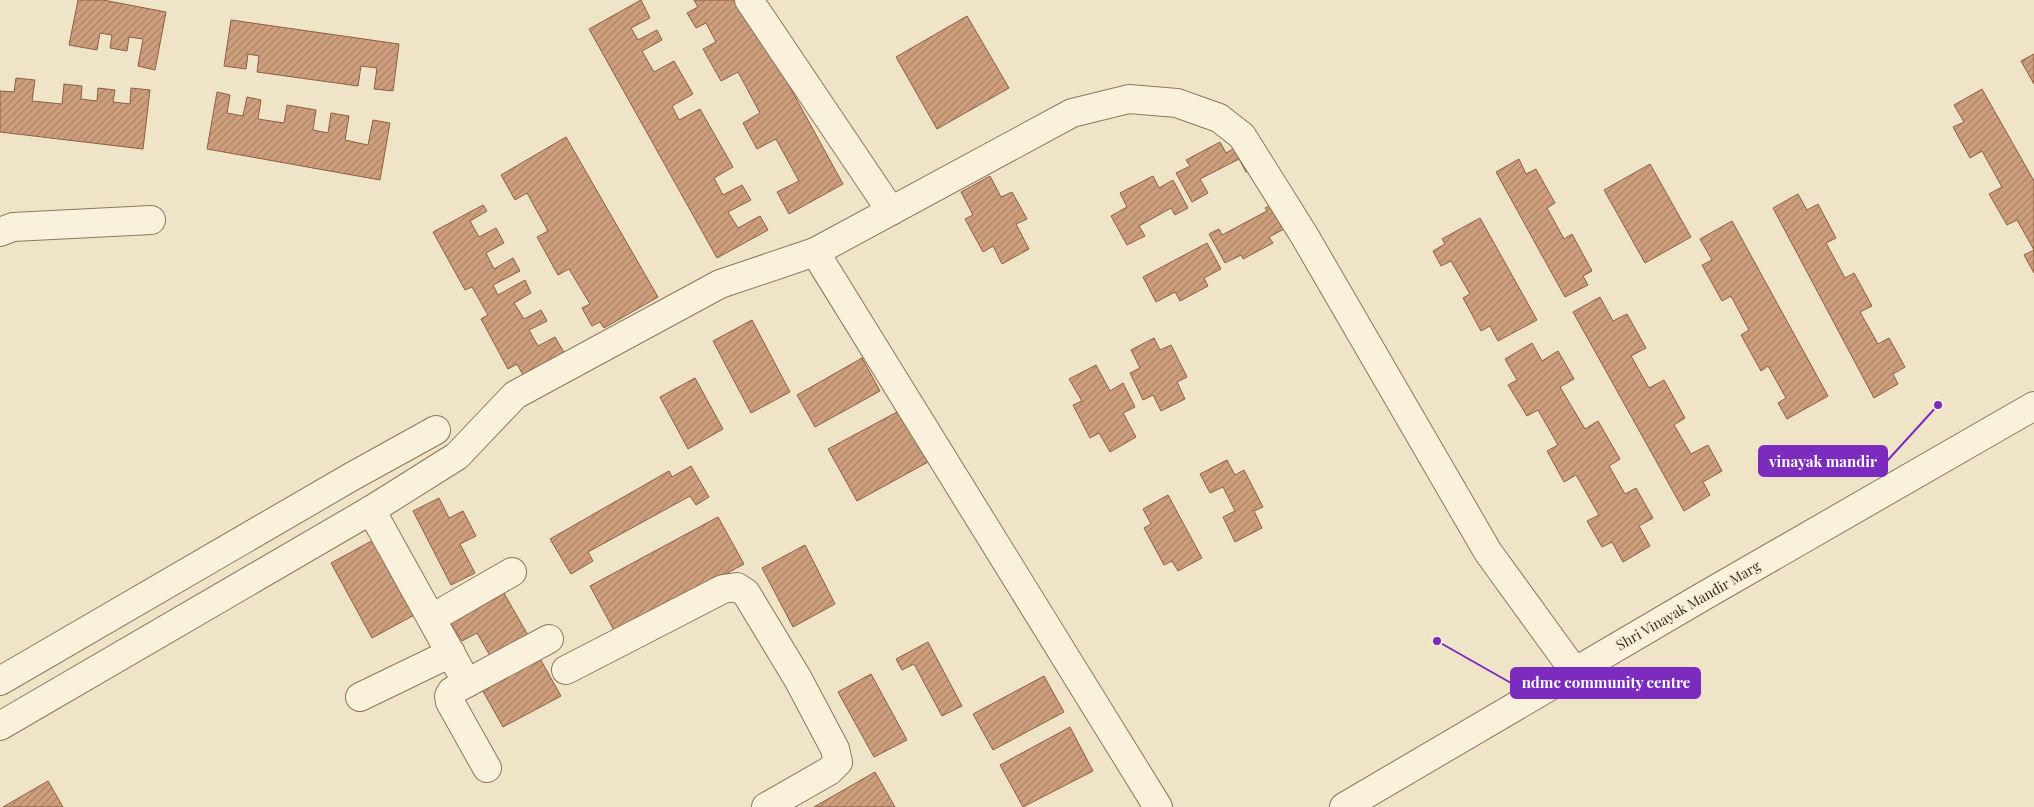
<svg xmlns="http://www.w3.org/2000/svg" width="2034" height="807" viewBox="0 0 2034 807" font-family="'Playfair Display',serif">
  <defs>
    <pattern id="building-hatch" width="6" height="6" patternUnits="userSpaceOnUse" patternTransform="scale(1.25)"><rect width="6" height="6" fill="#cf9f7d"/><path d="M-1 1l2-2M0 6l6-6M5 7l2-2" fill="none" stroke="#a98266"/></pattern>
  </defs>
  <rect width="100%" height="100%" fill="#f0e4c8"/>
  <g fill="url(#building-hatch)" stroke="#8d5f41">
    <path d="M78 0H103L166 12 155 70 138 66 143 39 129 37 127 51 110 48 112 35 100 33 97 50 69 45Z"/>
    <path d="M641 0 650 18 631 28 638 40 657 30 662 40 642 51 654 72 674 61 693 94 672 106 679 120 700 109 733 167 714 178 723 195 742 185 751 200 728 212 738 228 760 216 768 230 717 258 589 29Z"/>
    <path d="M694 0H742L843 184 789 214 777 192 799 181 776 139 757 149 743 123 760 113 738 72 721 81 703 49 716 42 706 23 696 28 687 13 698 7Z"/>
    <path d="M967 16 1009 88 937 129 896 57Z"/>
    <path d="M231 20 399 44 393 91 374 89 377 68 361 66 358 86 257 72 259 56 248 54 246 69 224 66Z"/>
    <path d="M2034 54V84L2021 61Z"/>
    <path d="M16 78 35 80 32 101 62 104 64 84 82 86 81 99 97 101 98 88 115 90 113 102 130 104 131 88 150 90 143 149 0 132V91L14 92Z"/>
    <path d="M1982 89 2034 181V273L2024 255 2034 250 2017 220 2007 225 1989 194 2002 187 1982 151 1970 158 1953 127 1964 122 1954 105Z"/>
    <path d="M217 92 230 95 227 113 243 116 247 97 261 100 258 119 284 123 287 105 316 110 313 130 328 133 331 113 349 116 345 140 368 145 373 120 390 123 380 180 207 149Z"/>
    <path d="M566 137 658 297 604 328 600 322 592 326 582 308 590 304 569 269 558 275 537 237 548 231 527 193 515 200 501 175Z"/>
    <path d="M1220 142 1226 153 1243 143 1256 167 1246 172 1239 159 1200 179 1208 193 1192 202 1176 173 1190 166 1186 160Z"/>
    <path d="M1519 159 1526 174 1536 169 1555 203 1547 208 1564 239 1572 234 1592 271 1583 276 1588 285 1565 297 1496 172Z"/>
    <path d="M1650 164 1691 237 1645 263 1604 190Z"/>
    <path d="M990 176 1001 197 1012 192 1027 219 1016 224 1029 249 1002 264 993 246 983 252 965 219 973 215 961 192Z"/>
    <path d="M1153 176 1159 188 1173 180 1188 208 1175 215 1171 208 1139 226 1145 236 1127 245 1111 216 1127 207 1120 193Z"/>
    <path d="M1798 194 1807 210 1818 204 1836 238 1826 243 1845 278 1854 273 1872 306 1860 312 1878 344 1889 338 1905 367 1893 374 1898 384 1874 398 1773 208Z"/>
    <path d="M1274 203 1286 228 1269 237 1273 243 1243 259 1241 255 1225 263 1209 234 1219 229 1222 235 1267 211 1265 208Z"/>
    <path d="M483 205 487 211 470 221 479 237 496 228 504 243 486 253 494 269 513 258 520 271 493 285 498 295 525 280 531 293 514 303 524 319 541 310 547 321 529 330 538 346 555 337 565 354 524 377 517 364 508 369 481 319 488 315 472 287 465 290 433 232Z"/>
    <path d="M1480 218 1537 320 1498 341 1490 326 1481 331 1463 298 1470 294 1451 261 1441 266 1433 251 1445 244 1442 239Z"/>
    <path d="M1732 221 1828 396 1787 419 1778 403 1786 398 1768 366 1761 371 1741 335 1749 330 1731 296 1722 301 1702 265 1712 260 1700 239Z"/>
    <path d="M1207 243 1221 269 1204 278 1208 286 1180 301 1175 292 1156 302 1143 277Z"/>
    <path d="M1600 297 1613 321 1627 314 1646 348 1631 356 1649 388 1664 380 1685 418 1674 425 1691 454 1708 445 1722 471 1703 482 1710 495 1684 511 1573 312Z"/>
    <path d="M752 320 790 392 751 413 713 341Z"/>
    <path d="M1154 338 1160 350 1171 345 1187 377 1177 382 1185 399 1161 411 1153 395 1143 400 1130 373 1140 368 1131 350Z"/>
    <path d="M1532 343 1542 361 1558 351 1574 379 1560 387 1585 429 1598 421 1620 459 1609 466 1625 494 1636 488 1653 518 1639 526 1650 546 1623 562 1612 542 1602 547 1587 521 1599 515 1576 475 1564 482 1547 451 1558 445 1538 410 1527 416 1508 385 1517 380 1505 359Z"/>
    <path d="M862 358 880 391 815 427 797 395Z"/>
    <path d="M1096 365 1110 391 1123 383 1135 407 1123 413 1136 437 1110 452 1099 433 1090 438 1073 405 1082 401 1069 379Z"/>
    <path d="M695 378 723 429 688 449 660 397Z"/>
    <path d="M899 411 928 462 857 501 828 449Z"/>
    <path d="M1227 460 1235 475 1244 470 1263 507 1254 511 1262 528 1235 542 1223 517 1235 511 1223 487 1210 493 1200 474Z"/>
    <path d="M691 466 709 497 696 505 690 496 588 552 593 561 571 574 550 539 669 471 672 477Z"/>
    <path d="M1168 495 1202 558 1178 571 1172 561 1164 565 1144 528 1151 524 1143 509Z"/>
    <path d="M439 498 449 518 463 511 476 536 460 544 475 573 451 585 413 511Z"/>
    <path d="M718 517 744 564 616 634 590 586Z"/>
    <path d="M377 538 418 613 372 638 331 563Z"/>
    <path d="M805 545 835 604 793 627 762 568Z"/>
    <path d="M501 588 533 644 496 666 477 633 462 641 448 619Z"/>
    <path d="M928 642 962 706 942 716 914 664 902 670 896 659Z"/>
    <path d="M538 655 561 696 503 727 480 686Z"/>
    <path d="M871 674 907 740 874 757 838 692Z"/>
    <path d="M1044 676 1064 712 993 750 973 714Z"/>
    <path d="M1070 727 1093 771 1023 807 1000 765Z"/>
    <path d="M875 772 895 807H814Z"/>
    <path d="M48 781 63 807H3Z"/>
  </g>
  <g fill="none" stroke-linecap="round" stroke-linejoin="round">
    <g stroke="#8d765c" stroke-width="30">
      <g id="minor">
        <path d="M749 0 891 211"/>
        <path d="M0 232 13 227 151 220"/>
        <path d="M815 252 1158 807"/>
        <path d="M371 510 467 683 452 691 449 696 450 702 487 768"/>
        <path d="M432 618 512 572"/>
        <path d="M566 670 723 589 737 587 746 593 798 679 835 749 838 762 829 771 766 807"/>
        <path d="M0 681 351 477 436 430"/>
        <path d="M467 683 549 639"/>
        <path d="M360 697 451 653"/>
        <path d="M0 726 371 510 457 456 515 395 720 284 815 252 1072 113 1129 99 1177 103 1219 118 1242 136 1304 235 1488 552 1575 672"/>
        <path d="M1344 807 1702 597 2034 406"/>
      </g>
    </g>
    <use href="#minor" stroke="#faf1dc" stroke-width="28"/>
  </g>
  <g text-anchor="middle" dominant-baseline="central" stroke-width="4" stroke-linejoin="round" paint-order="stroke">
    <g font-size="14" fill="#3d2e20" stroke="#f7eed8">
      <text transform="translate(1688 605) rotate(-30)">Shri Vinayak Mandir Marg</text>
    </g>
  </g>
  <path fill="none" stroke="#7b2cbf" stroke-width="2" d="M1938 405L1887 461M1437 641L1511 683"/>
  <g fill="#7b2cbf" stroke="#f7eed8" stroke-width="2">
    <circle cx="1938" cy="405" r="5"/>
    <circle cx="1437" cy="641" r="5"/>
  </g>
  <g fill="#7b2cbf" stroke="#7b2cbf" stroke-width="2">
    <rect x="1759" y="446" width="128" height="30" rx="5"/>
    <rect x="1511" y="668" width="189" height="30" rx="5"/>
  </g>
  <g font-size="15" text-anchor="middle" font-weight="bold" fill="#fff">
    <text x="1823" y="467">vinayak mandir</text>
    <text x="1606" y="688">ndmc community centre</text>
  </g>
</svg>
